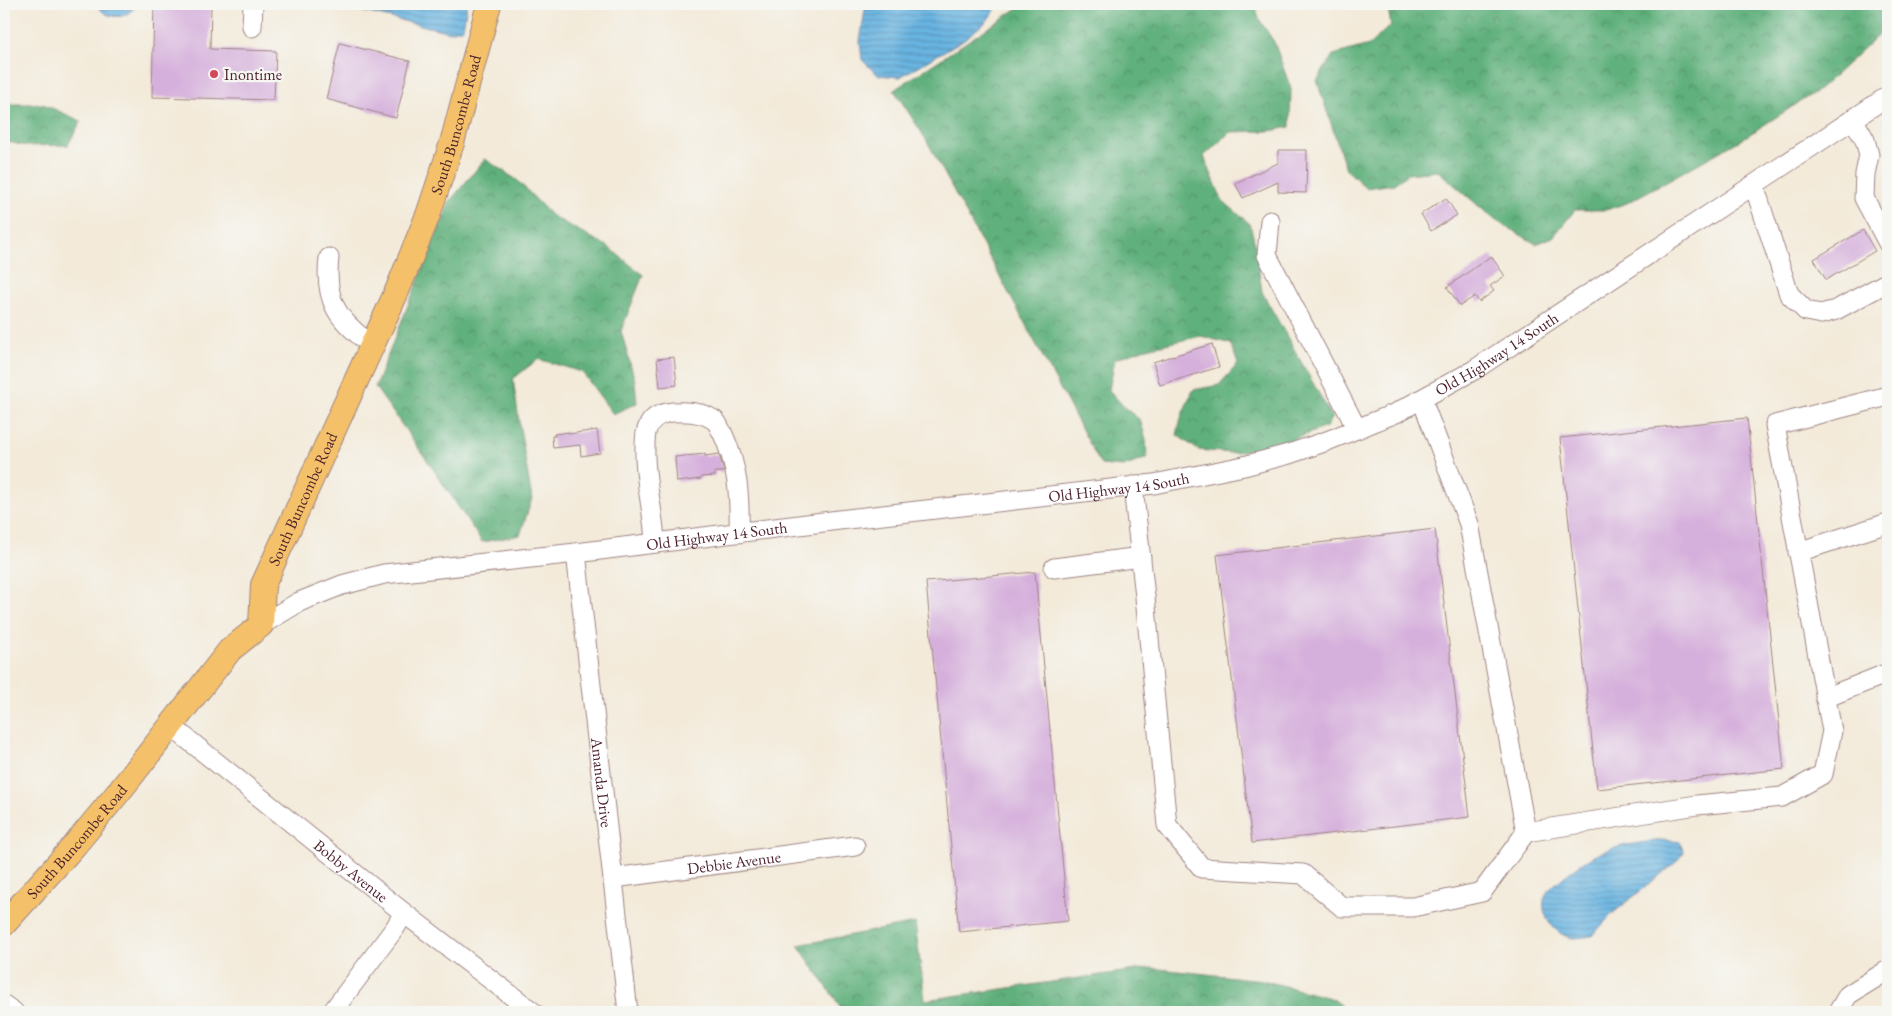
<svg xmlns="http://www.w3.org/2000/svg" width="1892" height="1016" viewBox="0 0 1892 1016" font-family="'EB Garamond',serif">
  <defs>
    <pattern id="forest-crowns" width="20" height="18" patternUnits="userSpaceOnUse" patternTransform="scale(1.25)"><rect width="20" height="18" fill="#5fb07c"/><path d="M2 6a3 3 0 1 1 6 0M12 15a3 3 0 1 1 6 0" fill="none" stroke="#508f66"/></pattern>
    <pattern id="water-rules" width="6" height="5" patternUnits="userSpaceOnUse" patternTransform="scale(1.25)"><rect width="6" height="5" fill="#68b4e1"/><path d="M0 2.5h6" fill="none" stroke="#5892b7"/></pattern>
  </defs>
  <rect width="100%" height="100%" fill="#f6f6f2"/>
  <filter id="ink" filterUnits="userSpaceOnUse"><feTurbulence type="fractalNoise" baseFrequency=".02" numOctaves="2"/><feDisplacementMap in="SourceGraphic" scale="10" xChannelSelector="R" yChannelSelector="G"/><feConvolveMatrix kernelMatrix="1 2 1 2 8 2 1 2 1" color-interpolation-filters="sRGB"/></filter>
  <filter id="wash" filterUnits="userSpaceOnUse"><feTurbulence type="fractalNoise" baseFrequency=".0096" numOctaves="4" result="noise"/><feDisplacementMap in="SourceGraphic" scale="20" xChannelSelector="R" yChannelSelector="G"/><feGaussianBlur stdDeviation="1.12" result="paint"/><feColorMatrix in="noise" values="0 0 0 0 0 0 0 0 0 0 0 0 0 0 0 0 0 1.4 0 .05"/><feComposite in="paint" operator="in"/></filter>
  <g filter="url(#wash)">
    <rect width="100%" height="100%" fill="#f3ead9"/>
    <g fill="url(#forest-crowns)" stroke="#546854">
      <path d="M1024 4H1255L1259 19 1274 42 1291 89 1290 127 1270 131 1230 132 1204 156 1222 200 1250 224 1256 249 1262 292 1332 417 1326 427 1287 442 1232 453 1198 450 1177 435 1182 415 1193 390 1219 385 1238 364 1231 344 1201 336 1143 349 1115 359 1109 390 1125 408 1140 420 1146 439 1147 458 1123 467 1101 465 927 141 894 90Z"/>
      <path d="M1387 4H1888V26L1820 89 1739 141 1627 203 1606 210H1575L1553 237 1536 244 1495 220 1438 171 1407 174 1394 184 1366 188 1346 169 1317 81 1333 55 1369 45 1391 25Z"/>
      <path d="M4 104H43L81 121 68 145 26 146 4 141Z"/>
      <path d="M485 159 517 180 552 216 607 246 643 275 621 331 635 381 637 403 613 414 582 372 538 359 513 379 520 428 532 499 520 535 482 542 429 463 375 387 450 201Z"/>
      <path d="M915 923 925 1000 1150 968 1262 980 1334 999 1347 1012H844L798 945Z"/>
    </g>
    <g fill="url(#water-rules)" stroke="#596a86">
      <path d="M98 4H139C134 8 129 14 122 16 113 18 100 14 98 4Z"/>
      <path d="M348 4H467L463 28 450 32 357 10Z"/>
      <path d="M866 4H997L998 5 987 21 963 40 900 77 878 75 862 60 860 41Z"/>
      <path d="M1665 840 1680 842 1684 852 1675 863 1612 914 1592 936C1586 937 1578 938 1572 938 1553 935 1535 908 1548 891 1554 884 1578 865 1587 860 1611 845 1638 843 1665 840Z"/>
    </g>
    <g id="blocks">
      <g fill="#d6b0dc">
        <path d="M154 4H211L210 49 276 51 274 100 152 97Z"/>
        <path d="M340 43 410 61 396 118 326 99Z"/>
        <path d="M1278 150H1307L1306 193 1278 192V182L1243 198 1235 183 1278 163Z"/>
        <path d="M1446 198 1457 215 1431 231 1421 214Z"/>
        <path d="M1863 230 1875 251 1826 280 1814 259Z"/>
        <path d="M1491 256 1505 276 1490 286 1494 291 1479 302 1475 296 1460 306 1447 287Z"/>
        <path d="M1212 344 1219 367 1160 385 1153 362Z"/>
        <path d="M674 357 677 385 660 387 657 359Z"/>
        <path d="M1747 418 1784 769 1597 789 1560 438Z"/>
        <path d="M597 430 600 453 581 456 580 445 553 448 552 436H555L554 434 569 432V434Z"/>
        <path d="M705 454V456L719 454 724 472H715V476L701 477V479L677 482 675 457Z"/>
        <path d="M1435 529 1470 817 1252 843 1217 555Z"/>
        <path d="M1035 572 1068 921 959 932 926 582Z"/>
      </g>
    </g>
  </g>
  <g filter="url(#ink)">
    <use href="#blocks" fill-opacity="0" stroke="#9e8482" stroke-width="1"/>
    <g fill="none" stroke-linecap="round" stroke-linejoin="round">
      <g stroke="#9e8482" stroke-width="21">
        <g id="minor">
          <path d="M252 27 253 4"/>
          <path d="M1853 119 1865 140 1869 155 1865 174 1864 198 1888 243"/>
          <path d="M1754 185 1789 294 1806 311 1821 314 1836 310 1888 282"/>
          <path d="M1270 221 1267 255 1357 429"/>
          <path d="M329 258C324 301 338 321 372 345"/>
          <path d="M1133 486 1145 597 1167 825 1202 868 1303 874 1342 907H1413L1482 892 1526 832 1469 524 1422 400"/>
          <path d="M655 543C654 511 644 481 645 449 645 444 645 438 646 433 649 419 659 413 673 412 686 411 703 412 714 420 718 422 719 428 722 432 738 466 740 496 739 533"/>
          <path d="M1798 552 1888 523"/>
          <path id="s1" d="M576 553 628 1012"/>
          <path d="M1054 568 1141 557"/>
          <path id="s2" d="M261 625 299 602 342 585 384 574 576 553 839 520 1154 484 1244 466 1289 454 1327 441 1396 413 1474 370 1888 96"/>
          <path d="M1825 698 1888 673"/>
          <path id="s3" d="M171 726 404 913 533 1012"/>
          <path d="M1526 832 1697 805 1782 797 1823 774 1832 731 1775 425 1888 396"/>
          <path id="s4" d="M614 878 855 846"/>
          <path d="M4 1005 14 1012"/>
          <path d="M332 1012 395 928 404 913"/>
          <path d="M1838 1012 1848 995 1888 970"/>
        </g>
      </g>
      <g stroke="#9e8482" stroke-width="26">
        <g id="major">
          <path id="s5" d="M4 924 74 846 122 788 230 650 261 625 263 585 397 291 428 215 452 143 489 4"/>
        </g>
      </g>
      <use href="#minor" stroke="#fff" stroke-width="19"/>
      <use href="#major" stroke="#f4c16a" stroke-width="24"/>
    </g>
  </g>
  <circle fill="#d1495b" stroke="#f6f6f2" stroke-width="2" cx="214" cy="74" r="5"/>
  <g text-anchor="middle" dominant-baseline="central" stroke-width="4.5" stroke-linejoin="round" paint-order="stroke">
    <g font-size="16" fill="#4a1f2b" stroke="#f6f6f2" text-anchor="start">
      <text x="224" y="74">Inontime</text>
    </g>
    <g font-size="16" fill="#4a1f2b" stroke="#f6f6f2">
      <text stroke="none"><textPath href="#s5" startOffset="935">South Buncombe Road</textPath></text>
      <text stroke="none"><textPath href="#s2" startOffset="1279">Old Highway 14 South</textPath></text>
      <text stroke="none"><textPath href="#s2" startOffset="874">Old Highway 14 South</textPath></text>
      <text stroke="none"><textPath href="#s5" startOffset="530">South Buncombe Road</textPath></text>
      <text stroke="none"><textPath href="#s2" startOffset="469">Old Highway 14 South</textPath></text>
      <text stroke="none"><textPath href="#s1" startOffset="231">Amanda Drive</textPath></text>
      <text stroke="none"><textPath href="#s5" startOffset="110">South Buncombe Road</textPath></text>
      <text stroke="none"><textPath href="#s4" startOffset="121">Debbie Avenue</textPath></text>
      <text stroke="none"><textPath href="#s3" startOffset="231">Bobby Avenue</textPath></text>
    </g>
  </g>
  <rect width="1892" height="1016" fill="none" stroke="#f6f6f2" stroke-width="20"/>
</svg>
